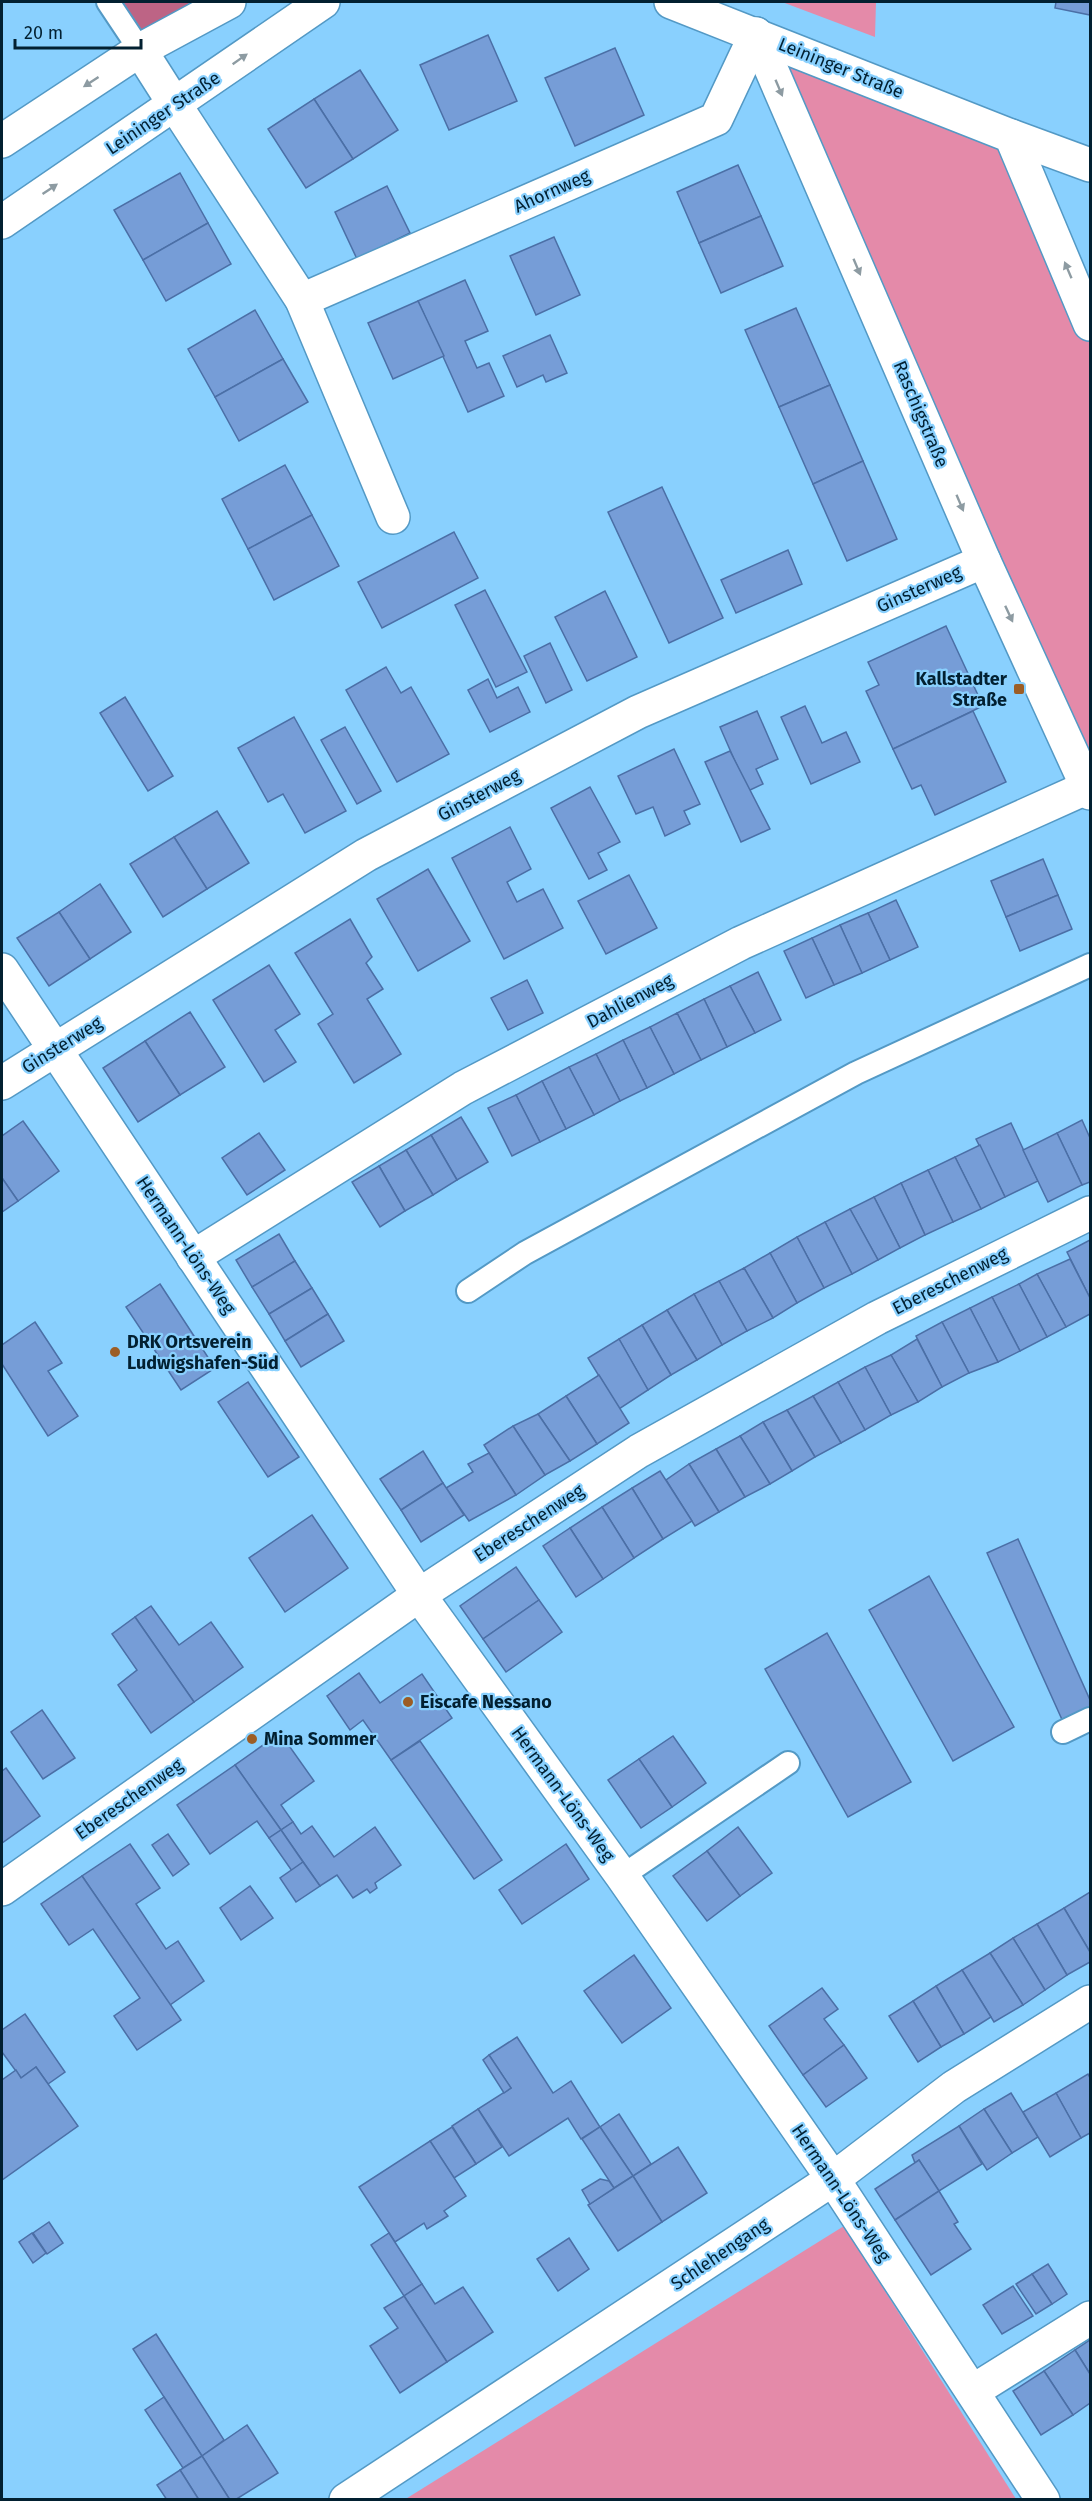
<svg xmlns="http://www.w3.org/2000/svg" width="1092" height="2501" viewBox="0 0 1092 2501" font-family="'Fira Sans',sans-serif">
  <rect width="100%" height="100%" fill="#89d0fe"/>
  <g fill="#e48aa9">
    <path d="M782 2H876L875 37Z"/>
    <path d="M756 34 1011 136 1090 324V793Z"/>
    <path d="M844 2226 1016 2499 404 2500Z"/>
  </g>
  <path fill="#bd6485" d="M123 2H191L145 35Z"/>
  <g fill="#769dd7" stroke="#4b6fa6" stroke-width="1.5">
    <path d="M1056 2H1090V15L1055 8Z"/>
    <path d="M488 35 517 101 449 130 420 65Z"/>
    <path d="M615 48 644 115 575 146 545 78Z"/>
    <path d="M360 70 398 130 353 159 314 99Z"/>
    <path d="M314 99 353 159 306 188 268 129Z"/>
    <path d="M738 165 761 216 699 243 677 192Z"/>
    <path d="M180 173 208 223 143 260 114 210Z"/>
    <path d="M387 186 410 233 357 259 335 212Z"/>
    <path d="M761 216 783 266 721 293 699 243Z"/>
    <path d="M208 223 231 264 166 301 143 260Z"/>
    <path d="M554 237 580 295 536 315 510 256Z"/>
    <path d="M465 280 488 331 465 341 477 368 489 363 504 396 468 412 418 301Z"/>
    <path d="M418 301 444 356 393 379 368 323Z"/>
    <path d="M796 308 830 385 779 407 745 330Z"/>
    <path d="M255 310 283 359 215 397 188 349Z"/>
    <path d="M550 335 567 373 546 382 543 375 517 387 503 356Z"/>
    <path d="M283 359 308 402 239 441 215 397Z"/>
    <path d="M830 385 863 461 813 484 779 407Z"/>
    <path d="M863 461 897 539 847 561 813 484Z"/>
    <path d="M285 465 312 515 248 549 222 499Z"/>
    <path d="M662 487 723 618 669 643 608 512Z"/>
    <path d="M312 515 339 566 274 600 248 549Z"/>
    <path d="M454 532 478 578 382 628 358 582Z"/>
    <path d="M788 550 802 584 736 613 721 580Z"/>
    <path d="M485 590 527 672 496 687 455 605Z"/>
    <path d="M605 591 637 657 587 681 555 617Z"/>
    <path d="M946 626 983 706 893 749 866 691 879 685 868 662Z"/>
    <path d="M550 643 572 690 546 703 524 656Z"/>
    <path d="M386 667 401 693 411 687 449 754 397 782 346 690Z"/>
    <path d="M488 679 497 698 518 687 530 712 490 732 468 690Z"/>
    <path d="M125 697 173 776 148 791 100 713Z"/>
    <path d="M805 706 822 743 846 732 860 762 811 784 781 717Z"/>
    <path d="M757 711 778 759 756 769 763 784 748 791 720 727Z"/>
    <path d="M973 711 1006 782 935 815 921 785 912 789 893 749Z"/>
    <path d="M294 717 346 811 305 833 283 794 268 802 238 748Z"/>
    <path d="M345 727 381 791 357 804 321 740Z"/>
    <path d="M674 749 700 804 684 811 690 824 665 836 653 807 636 814 618 776Z"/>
    <path d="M730 751 770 829 741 842 705 762Z"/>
    <path d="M590 787 620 842 598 853 607 870 589 879 551 808Z"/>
    <path d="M217 811 249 863 207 889 174 837Z"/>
    <path d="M510 827 531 869 507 882 517 902 543 889 563 928 504 959 452 858Z"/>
    <path d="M174 837 207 889 163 917 130 864Z"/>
    <path d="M1043 859 1058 895 1006 917 991 881Z"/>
    <path d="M428 869 470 941 418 971 377 899Z"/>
    <path d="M629 875 657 928 606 954 578 901Z"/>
    <path d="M100 884 131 932 90 959 59 912Z"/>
    <path d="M1058 895 1072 929 1020 951 1006 917Z"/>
    <path d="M896 900 918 947 890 960 868 913Z"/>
    <path d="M59 912 90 959 49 986 17 938Z"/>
    <path d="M868 913 890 960 862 973 840 925Z"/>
    <path d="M350 919 372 957 366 963 383 989 367 999 401 1054 354 1083 318 1024 333 1014 295 953Z"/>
    <path d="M840 925 862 973 834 985 812 938Z"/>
    <path d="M812 938 834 985 806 998 784 951Z"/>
    <path d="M269 965 300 1014 275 1030 296 1062 264 1082 213 1000Z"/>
    <path d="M758 972 781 1020 755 1033 730 986Z"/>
    <path d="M527 980 543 1013 508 1030 491 998Z"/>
    <path d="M730 986 755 1033 727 1047 704 999Z"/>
    <path d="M704 999 727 1047 701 1060 677 1013Z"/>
    <path d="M190 1012 225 1067 180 1095 145 1041Z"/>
    <path d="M677 1013 701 1060 674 1074 650 1027Z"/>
    <path d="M650 1027 674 1074 647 1088 623 1040Z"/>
    <path d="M623 1040 647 1088 620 1101 596 1054Z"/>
    <path d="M145 1041 180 1095 138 1122 103 1068Z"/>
    <path d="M596 1054 620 1101 594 1115 569 1067Z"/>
    <path d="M569 1067 594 1115 566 1129 542 1081Z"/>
    <path d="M542 1081 566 1129 540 1142 516 1095Z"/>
    <path d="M516 1095 540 1142 512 1156 488 1108Z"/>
    <path d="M461 1117 488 1162 457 1180 431 1135Z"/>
    <path d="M1082 1120 1090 1138V1182L1082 1185 1057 1133Z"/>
    <path d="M23 1121 59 1171 18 1201 2 1178V1136Z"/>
    <path d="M1011 1123 1038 1181 1005 1197 976 1139Z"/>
    <path d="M259 1133 285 1170 247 1195 222 1158Z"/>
    <path d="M1057 1133 1082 1185 1048 1202 1023 1150Z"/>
    <path d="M431 1135 457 1180 433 1195 406 1150Z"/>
    <path d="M980 1145 1005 1197 981 1209 955 1157Z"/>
    <path d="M406 1150 433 1195 405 1211 379 1166Z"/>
    <path d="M955 1157 981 1209 953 1222 928 1170Z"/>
    <path d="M379 1166 405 1211 380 1227 352 1182Z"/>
    <path d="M928 1170 953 1222 925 1235 901 1183Z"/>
    <path d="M2 1178 18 1201 2 1212Z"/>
    <path d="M901 1183 925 1235 900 1248 874 1197Z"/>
    <path d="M874 1197 900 1248 878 1260 850 1209Z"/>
    <path d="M850 1209 878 1260 852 1274 825 1222Z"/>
    <path d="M825 1222 852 1274 824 1288 797 1237Z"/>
    <path d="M279 1234 295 1261 252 1287 236 1260Z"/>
    <path d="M797 1237 824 1288 797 1303 770 1253Z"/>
    <path d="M1090 1240V1298L1067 1252Z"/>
    <path d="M770 1253 797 1303 773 1318 744 1268Z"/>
    <path d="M1070 1259 1090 1298V1314L1066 1327 1037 1274Z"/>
    <path d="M295 1261 312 1288 269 1314 252 1287Z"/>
    <path d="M744 1268 773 1318 747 1331 719 1281Z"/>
    <path d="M1037 1274 1066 1327 1047 1337 1019 1284Z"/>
    <path d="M719 1281 747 1331 722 1345 694 1294Z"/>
    <path d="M160 1284 215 1368 181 1390 126 1307Z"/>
    <path d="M1019 1284 1047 1337 1020 1351 992 1297Z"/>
    <path d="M312 1288 328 1314 285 1341 269 1314Z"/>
    <path d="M694 1294 722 1345 697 1360 667 1310Z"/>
    <path d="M992 1297 1020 1351 998 1362 970 1308Z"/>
    <path d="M970 1308 998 1362 969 1373 942 1322Z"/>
    <path d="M667 1310 697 1360 671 1375 642 1325Z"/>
    <path d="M328 1314 344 1341 301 1367 285 1341Z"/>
    <path d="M35 1322 62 1363 48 1371 78 1416 48 1436 2 1364V1345Z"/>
    <path d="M942 1322 969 1373 942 1387 916 1336Z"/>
    <path d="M642 1325 671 1375 648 1390 619 1339Z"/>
    <path d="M619 1339 648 1390 619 1409 588 1358Z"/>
    <path d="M917 1339 942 1387 918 1402 891 1355Z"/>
    <path d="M891 1355 918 1402 891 1415 865 1367Z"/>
    <path d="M865 1367 891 1415 865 1430 838 1382Z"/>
    <path d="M599 1375 629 1423 597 1444 566 1396Z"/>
    <path d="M248 1382 299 1457 268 1477 218 1402Z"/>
    <path d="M838 1382 865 1430 841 1443 813 1396Z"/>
    <path d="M566 1396 597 1444 570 1461 538 1414Z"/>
    <path d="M813 1396 841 1443 815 1457 787 1410Z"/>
    <path d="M787 1410 815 1457 792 1471 763 1422Z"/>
    <path d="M538 1414 570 1461 545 1475 513 1426Z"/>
    <path d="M763 1422 792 1471 770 1484 740 1436Z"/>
    <path d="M513 1426 545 1475 516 1495 484 1445Z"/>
    <path d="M740 1436 770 1484 745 1497 716 1449Z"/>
    <path d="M716 1449 745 1497 719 1512 689 1464Z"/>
    <path d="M423 1451 443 1483 401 1510 380 1479Z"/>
    <path d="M489 1453 516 1495 469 1521 446 1488 473 1472 468 1464Z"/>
    <path d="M689 1464 719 1512 695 1526 666 1480Z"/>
    <path d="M660 1471 692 1521 663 1539 632 1488Z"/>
    <path d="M443 1483 464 1515 421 1542 401 1510Z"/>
    <path d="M632 1488 663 1539 634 1558 602 1507Z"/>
    <path d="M602 1507 634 1558 603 1579 570 1528Z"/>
    <path d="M312 1515 348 1568 285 1612 249 1558Z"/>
    <path d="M570 1528 603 1579 576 1597 543 1546Z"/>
    <path d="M1018 1539 1090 1700V1711L1064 1724 987 1553Z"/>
    <path d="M516 1567 539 1600 483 1639 460 1606Z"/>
    <path d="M929 1576 1014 1727 953 1761 869 1610Z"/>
    <path d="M539 1600 562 1632 506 1672 483 1639Z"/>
    <path d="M151 1606 179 1645 211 1622 243 1667 194 1702 135 1617Z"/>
    <path d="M135 1617 194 1702 151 1733 118 1685 137 1670 112 1634Z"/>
    <path d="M827 1633 911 1782 848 1817 765 1669Z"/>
    <path d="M359 1673 380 1703 422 1674 452 1718 391 1760 363 1720 350 1730 327 1696Z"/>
    <path d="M42 1710 75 1758 43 1779 11 1732Z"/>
    <path d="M280 1733 314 1781 281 1805 293 1822 281 1830 235 1765Z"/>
    <path d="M673 1736 706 1783 672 1807 639 1759Z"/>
    <path d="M420 1741 502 1860 474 1879 391 1760Z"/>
    <path d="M639 1759 672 1807 641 1828 608 1780Z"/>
    <path d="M235 1765 281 1830 269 1838 257 1821 210 1854 177 1805Z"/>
    <path d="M6 1768 40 1816 2 1843V1771Z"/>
    <path d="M293 1822 301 1834 312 1826 334 1857 375 1827 401 1865 375 1883 377 1888 370 1893 367 1889 353 1898 337 1875 320 1886 281 1830Z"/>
    <path d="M738 1827 772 1873 740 1896 707 1851Z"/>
    <path d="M281 1830 303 1862 292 1871 269 1838Z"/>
    <path d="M168 1834 189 1864 173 1876 152 1845Z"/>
    <path d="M130 1844 160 1888 136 1904 166 1949 178 1941 204 1981 170 2005 82 1876Z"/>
    <path d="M566 1844 589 1879 522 1924 499 1890Z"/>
    <path d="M707 1851 740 1896 707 1921 673 1876Z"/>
    <path d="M303 1862 320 1886 296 1902 280 1878Z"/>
    <path d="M82 1876 181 2020 137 2050 114 2016 140 1998 93 1929 69 1945 41 1904Z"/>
    <path d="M250 1886 273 1918 241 1940 220 1908Z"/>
    <path d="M1090 1892V1952L1064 1908Z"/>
    <path d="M1064 1908 1090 1952V1962L1067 1975 1037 1924Z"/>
    <path d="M1037 1924 1067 1975 1045 1990 1013 1938Z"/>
    <path d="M1013 1938 1045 1990 1023 2005 990 1953Z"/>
    <path d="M990 1953 1023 2005 994 2022 962 1970Z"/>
    <path d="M634 1955 671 2008 622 2043 584 1991Z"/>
    <path d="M962 1970 991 2017 964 2034 936 1986Z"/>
    <path d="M936 1986 964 2034 941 2047 913 2001Z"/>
    <path d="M822 1988 838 2009 824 2019 844 2045 803 2075 769 2026Z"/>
    <path d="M913 2001 941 2047 918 2062 889 2016Z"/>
    <path d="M25 2014 65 2072 48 2084 36 2067 21 2078 2 2052V2030Z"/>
    <path d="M517 2037 553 2093 571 2081 600 2127 581 2139 568 2118 509 2156 478 2109 511 2088 489 2055Z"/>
    <path d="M844 2045 867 2078 826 2107 803 2075Z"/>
    <path d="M489 2055 511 2088 504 2093 483 2060Z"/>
    <path d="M36 2067 78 2126 2 2180V2080L16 2070 21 2078Z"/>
    <path d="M1088 2074 1090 2078V2133L1081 2138 1056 2093Z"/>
    <path d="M1011 2093 1038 2137 1012 2153 984 2109Z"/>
    <path d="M1056 2093 1081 2138 1050 2157 1023 2112Z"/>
    <path d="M478 2109 502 2147 476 2164 452 2126Z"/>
    <path d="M984 2109 1012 2153 987 2170 959 2126Z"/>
    <path d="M619 2114 651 2164 633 2176 600 2127Z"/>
    <path d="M959 2126 982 2164 939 2191 919 2160 915 2163 912 2155Z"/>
    <path d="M452 2127 476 2164 454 2178 430 2141Z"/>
    <path d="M600 2127 633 2176 614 2188 582 2139Z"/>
    <path d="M430 2141 466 2196 444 2211 448 2216 427 2229 424 2223 395 2242 359 2187Z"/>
    <path d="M678 2147 707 2193 662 2222 633 2176Z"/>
    <path d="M919 2160 939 2191 895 2220 875 2189Z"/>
    <path d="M633 2176 662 2222 618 2251 588 2205Z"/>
    <path d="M600 2179 609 2181 614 2188 590 2204 582 2190Z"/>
    <path d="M939 2191 958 2222 954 2224 971 2249 931 2275 895 2220Z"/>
    <path d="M49 2222 63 2243 47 2254 33 2233Z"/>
    <path d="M32 2233 46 2253 33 2263 19 2242Z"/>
    <path d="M389 2233 422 2284 404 2296 371 2245Z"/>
    <path d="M569 2238 589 2269 558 2291 537 2259Z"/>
    <path d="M1048 2264 1067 2294 1052 2304 1032 2274Z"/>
    <path d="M1032 2274 1052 2304 1036 2314 1016 2284Z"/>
    <path d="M422 2284 435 2304 463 2287 493 2332 447 2362 404 2296Z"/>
    <path d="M1013 2286 1033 2316 1002 2334 983 2305Z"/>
    <path d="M404 2296 447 2362 400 2393 370 2346 398 2328 384 2308Z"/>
    <path d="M156 2334 224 2440 202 2456 133 2349Z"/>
    <path d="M1090 2340V2374L1075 2350Z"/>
    <path d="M1075 2350 1090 2374V2403L1073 2415 1044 2371Z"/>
    <path d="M1044 2371 1073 2415 1041 2435 1013 2391Z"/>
    <path d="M164 2397 202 2456 183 2468 145 2410Z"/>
    <path d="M247 2425 278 2473 235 2500H230L202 2456Z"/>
    <path d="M202 2456 230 2500H199L180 2470Z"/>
    <path d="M180 2470 199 2500H167L157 2485Z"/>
  </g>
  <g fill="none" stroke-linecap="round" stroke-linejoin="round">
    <g stroke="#5399c5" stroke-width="26">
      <g id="service">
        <path d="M108 2 140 50"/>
        <path d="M468 1291 525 1253 856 1073 1090 965"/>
        <path d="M1063 1732 1090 1719"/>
        <path d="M622 1876 788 1763"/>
      </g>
    </g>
    <g stroke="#5399c5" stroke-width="36">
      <g id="minor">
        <path d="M175 105 302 300 393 517"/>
        <path d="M1011 136 1090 165"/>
        <path d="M302 300 716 119 756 34"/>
        <path d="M2 970 419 1595 622 1876 833 2179 1043 2500"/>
        <path d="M2 1083 366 855 638 712 984 561"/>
        <path d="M193 1257 463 1088 741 943 1088 787"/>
        <path d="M2 1889 419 1595 639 1451 877 1318 1090 1213"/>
        <path d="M973 2391 1090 2318"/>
        <path d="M346 2500 833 2179 954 2087 1090 2002"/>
      </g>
    </g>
    <g stroke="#5399c5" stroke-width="36">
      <g id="tertiary">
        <path d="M671 2 1011 136 1090 324"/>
        <path d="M756 34 984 561 1090 793"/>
        <path d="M140 50 175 105"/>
        <path d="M2 141 140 50 229 2"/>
        <path d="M2 222 323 2"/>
      </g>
    </g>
    <use href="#service" stroke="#fff" stroke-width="22"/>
    <use href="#minor" stroke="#fff" stroke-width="33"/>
    <use href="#tertiary" stroke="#fff" stroke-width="33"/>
  </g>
  <defs><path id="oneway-solid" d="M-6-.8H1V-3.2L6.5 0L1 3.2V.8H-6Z" transform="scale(1.5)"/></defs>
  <g fill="#8d9ba2">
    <use href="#oneway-solid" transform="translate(240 59) rotate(-35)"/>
    <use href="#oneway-solid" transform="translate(91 82) rotate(147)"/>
    <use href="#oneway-solid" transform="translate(779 88) rotate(67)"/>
    <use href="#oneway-solid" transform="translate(50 189) rotate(-34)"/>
    <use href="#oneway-solid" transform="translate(857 267) rotate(67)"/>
    <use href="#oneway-solid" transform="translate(1068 270) rotate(-113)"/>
    <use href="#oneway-solid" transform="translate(960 503) rotate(67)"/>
    <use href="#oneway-solid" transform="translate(1009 614) rotate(65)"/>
  </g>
  <g fill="#9c5d25" stroke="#89d0fe" stroke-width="2">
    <rect x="1013" y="683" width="12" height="12" rx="3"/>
    <circle cx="115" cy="1352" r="6"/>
    <circle cx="408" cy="1702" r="6"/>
    <circle cx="252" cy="1739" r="6"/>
  </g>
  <g text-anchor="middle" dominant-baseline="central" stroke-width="4.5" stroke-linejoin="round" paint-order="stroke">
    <g font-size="18" fill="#022031" stroke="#89d0fe">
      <text transform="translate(841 68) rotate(22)">Leininger Straße</text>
      <text transform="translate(163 113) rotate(-34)">Leininger Straße</text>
      <text transform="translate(552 191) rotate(-24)">Ahornweg</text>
      <text transform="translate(921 414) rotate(67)">Raschigstraße</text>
      <text transform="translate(919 589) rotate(-24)">Ginsterweg</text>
      <text transform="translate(479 795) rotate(-28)">Ginsterweg</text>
      <text transform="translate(630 1001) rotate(-28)">Dahlienweg</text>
      <text transform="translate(62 1045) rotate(-32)">Ginsterweg</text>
      <text transform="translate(186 1245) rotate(56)">Hermann-Löns-Weg</text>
      <text transform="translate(950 1281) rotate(-27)">Ebereschenweg</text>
      <text transform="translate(529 1523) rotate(-33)">Ebereschenweg</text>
      <text transform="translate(563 1794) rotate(54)">Hermann-Löns-Weg</text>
      <text transform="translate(129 1799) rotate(-35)">Ebereschenweg</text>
      <text transform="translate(841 2193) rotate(56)">Hermann-Löns-Weg</text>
      <text transform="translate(720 2254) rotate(-34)">Schlehengang</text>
    </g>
    <g font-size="18" font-weight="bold" fill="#022031" stroke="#89d0fe" text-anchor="start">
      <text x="1007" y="679" text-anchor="end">Kallstadter<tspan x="1007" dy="21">Straße</tspan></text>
      <text x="127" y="1342">DRK Ortsverein<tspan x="127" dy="21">Ludwigshafen-Süd</tspan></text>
      <text x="420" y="1702">Eiscafe Nessano</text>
      <text x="264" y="1739">Mina Sommer</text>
    </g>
  </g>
  <rect width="1092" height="2501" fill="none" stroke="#022031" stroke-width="6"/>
  <path d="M15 39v9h126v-9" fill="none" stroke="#022031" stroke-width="3"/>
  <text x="24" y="39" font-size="18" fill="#022031" stroke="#89d0fe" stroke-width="4.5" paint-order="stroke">20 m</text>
</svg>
